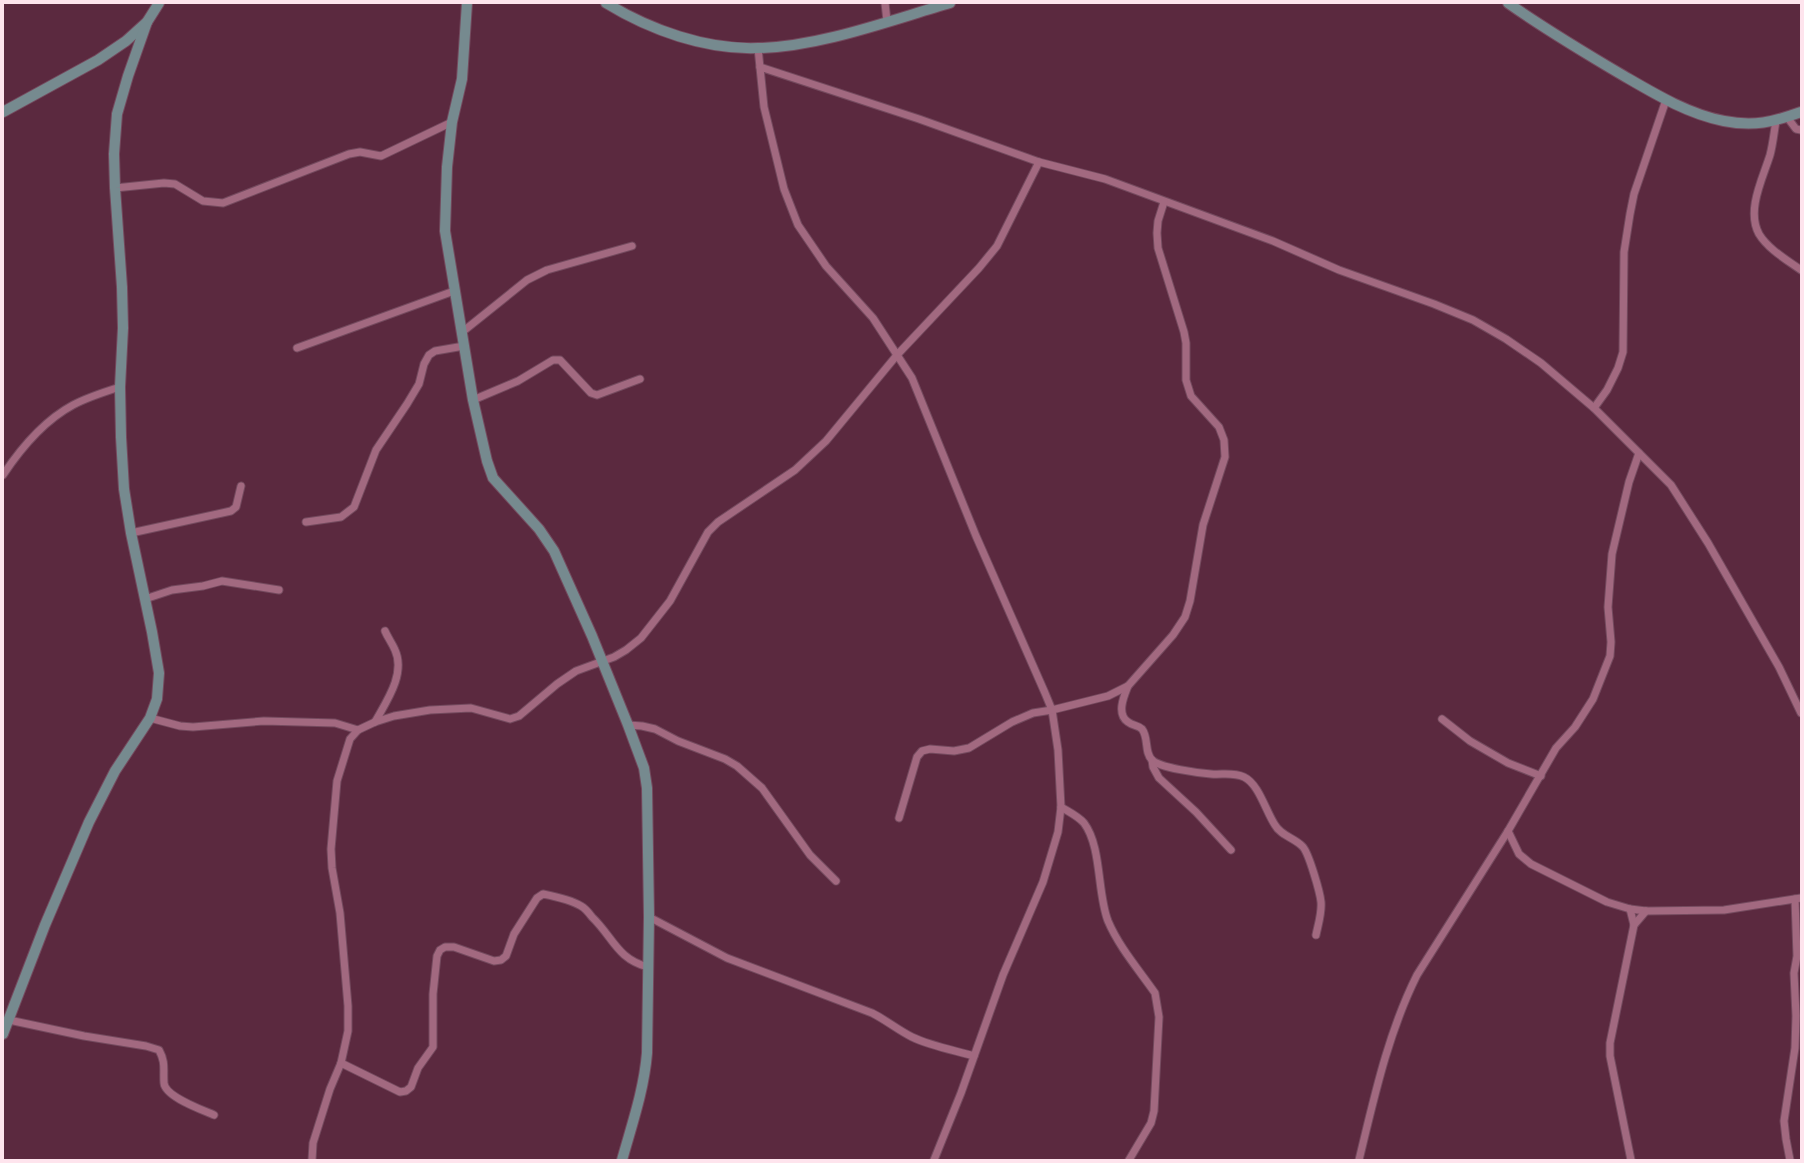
<svg xmlns="http://www.w3.org/2000/svg" width="1804" height="1163" viewBox="0 0 1804 1163" font-family="'Varela Round',sans-serif">
  <rect width="100%" height="100%" fill="#5b293f"/>
  <g fill="none" stroke-linecap="round" stroke-linejoin="round">
    <g stroke="#744a5e" stroke-width="9">
      <g id="street">
        <path d="M885 3 887 21"/>
        <path d="M758 48 764 107 784 189 798 225 826 266 873 318 912 378 976 536 1045 693 1052 710 1058 750 1061 807 1058 832 1043 882 1003 975 961 1093 934 1160"/>
        <path d="M760 67 919 119 1039 162 1105 179 1273 241 1339 270 1434 304 1473 320 1506 339 1541 363 1594 408 1671 485 1708 543 1779 667 1801 713"/>
        <path d="M1787 117 1796 129 1801 130"/>
        <path d="M1776 121C1774 132 1773 144 1770 155 1763 178 1746 210 1759 234 1768 249 1787 260 1801 270"/>
        <path d="M115 188 164 183 175 184 203 201 223 203 349 154 360 152 381 156 452 122"/>
        <path d="M461 333 527 280 547 270 632 246"/>
        <path d="M297 348 454 291"/>
        <path d="M473 400 518 381 553 360H560L591 393 597 395 640 379"/>
        <path d="M1594 408 1607 390 1618 368 1623 352 1624 252 1630 214 1634 194 1666 100"/>
        <path d="M3 475C21 448 45 420 73 405 88 397 104 392 120 387"/>
        <path d="M306 522 341 517 354 507 376 450 407 404 419 384 424 364 429 355 435 351 464 346"/>
        <path d="M131 533 231 511 236 507 241 486"/>
        <path d="M145 599 172 590 203 586 222 581 279 590"/>
        <path d="M1128 686C1124 696 1116 714 1128 722 1133 726 1138 725 1142 729 1149 738 1144 752 1152 760 1160 768 1199 773 1211 774 1222 775 1233 772 1244 777 1259 784 1266 812 1275 825 1281 836 1295 838 1303 847 1309 854 1320 892 1321 902 1322 913 1318 925 1316 935"/>
        <path d="M150 718 180 726 193 727 264 721 335 723 358 730"/>
        <path d="M1442 719 1470 741 1508 763 1541 776"/>
        <path d="M375 722C386 702 406 674 395 650 392 643 388 638 385 631"/>
        <path d="M628 725 642 726 655 729 678 741 725 759 737 766 762 788 810 855 836 881"/>
        <path d="M1152 760 1153 767 1159 778 1196 812 1231 850"/>
        <path d="M1061 807C1069 812 1078 816 1084 823 1102 847 1097 893 1108 921 1119 947 1139 970 1155 993L1159 1017 1154 1111 1151 1123 1129 1160"/>
        <path d="M899 818 917 757 922 751 930 749 954 751 969 748 1012 722 1033 713 1052 710 1108 696 1128 686 1173 635 1185 617 1190 601 1203 525 1225 457 1224 440 1219 427 1191 396 1186 380V343L1184 332 1158 248 1157 233 1158 221 1164 202"/>
        <path d="M1508 831 1519 854 1531 864 1607 902 1630 909 1646 911 1724 910 1801 898"/>
        <path d="M1630 909 1634 925 1610 1043V1056L1631 1160"/>
        <path d="M649 917 727 958 872 1013C886 1020 898 1030 912 1037 931 1046 953 1050 974 1056"/>
        <path d="M1634 925 1646 911"/>
        <path d="M9 1020 84 1036 146 1046 159 1050C166 1063 163 1069 164 1083 165 1097 203 1110 214 1115"/>
        <path d="M341 1063 400 1092 406 1091 411 1087 418 1068 433 1047V994L437 956 440 950 445 947H454L494 961 501 960 506 956 514 934 537 898 543 894C553 896 573 901 581 906 585 908 589 913 592 917 613 937 617 959 648 967"/>
        <path d="M312 1160 313 1143 330 1089 341 1063 348 1031V1006L340 913 332 868 331 849 337 781 350 739 358 730 375 722 394 716 430 710 471 708 510 719 519 716 557 684 576 671 614 657 626 650 641 638 670 601 708 532 718 522 795 470 826 441 897 355 979 268 997 246 1039 162"/>
        <path d="M1359 1160C1374 1098 1388 1033 1417 975L1508 831 1556 748 1575 727 1593 699 1610 656 1611 642 1608 607 1612 554 1629 482 1639 453"/>
        <path d="M1790 1160 1786 1139 1784 1121 1795 1048 1796 1016 1794 973 1797 956 1795 899"/>
      </g>
    </g>
    <g stroke="#744a5e" stroke-width="12">
      <g id="secondary">
        <path d="M467 3 462 79 452 122 447 167 445 231 473 400 487 461 493 478 539 529 554 551 592 636 628 725 644 768 647 788 649 917 647 1053C644 1090 632 1124 622 1160"/>
        <path d="M606 3C650 30 706 50 758 48 819 47 891 20 950 3"/>
        <path d="M1508 3C1545 29 1585 53 1624 76 1655 94 1688 114 1724 121 1754 127 1773 122 1801 112"/>
        <path d="M3 112 98 60 126 41 147 22 159 3"/>
        <path d="M3 1034 45 925 89 822 115 771 150 718 157 699 159 673 152 632 131 533 124 489 121 437 120 387 123 328 122 287 115 188 114 154 117 114 128 76 147 22"/>
      </g>
    </g>
    <use href="#street" stroke="#a26980" stroke-width="7"/>
    <use href="#secondary" stroke="#768a8f" stroke-width="10"/>
  </g>
  <rect width="1804" height="1163" fill="none" stroke="#fee4ed" stroke-width="8"/>
</svg>
